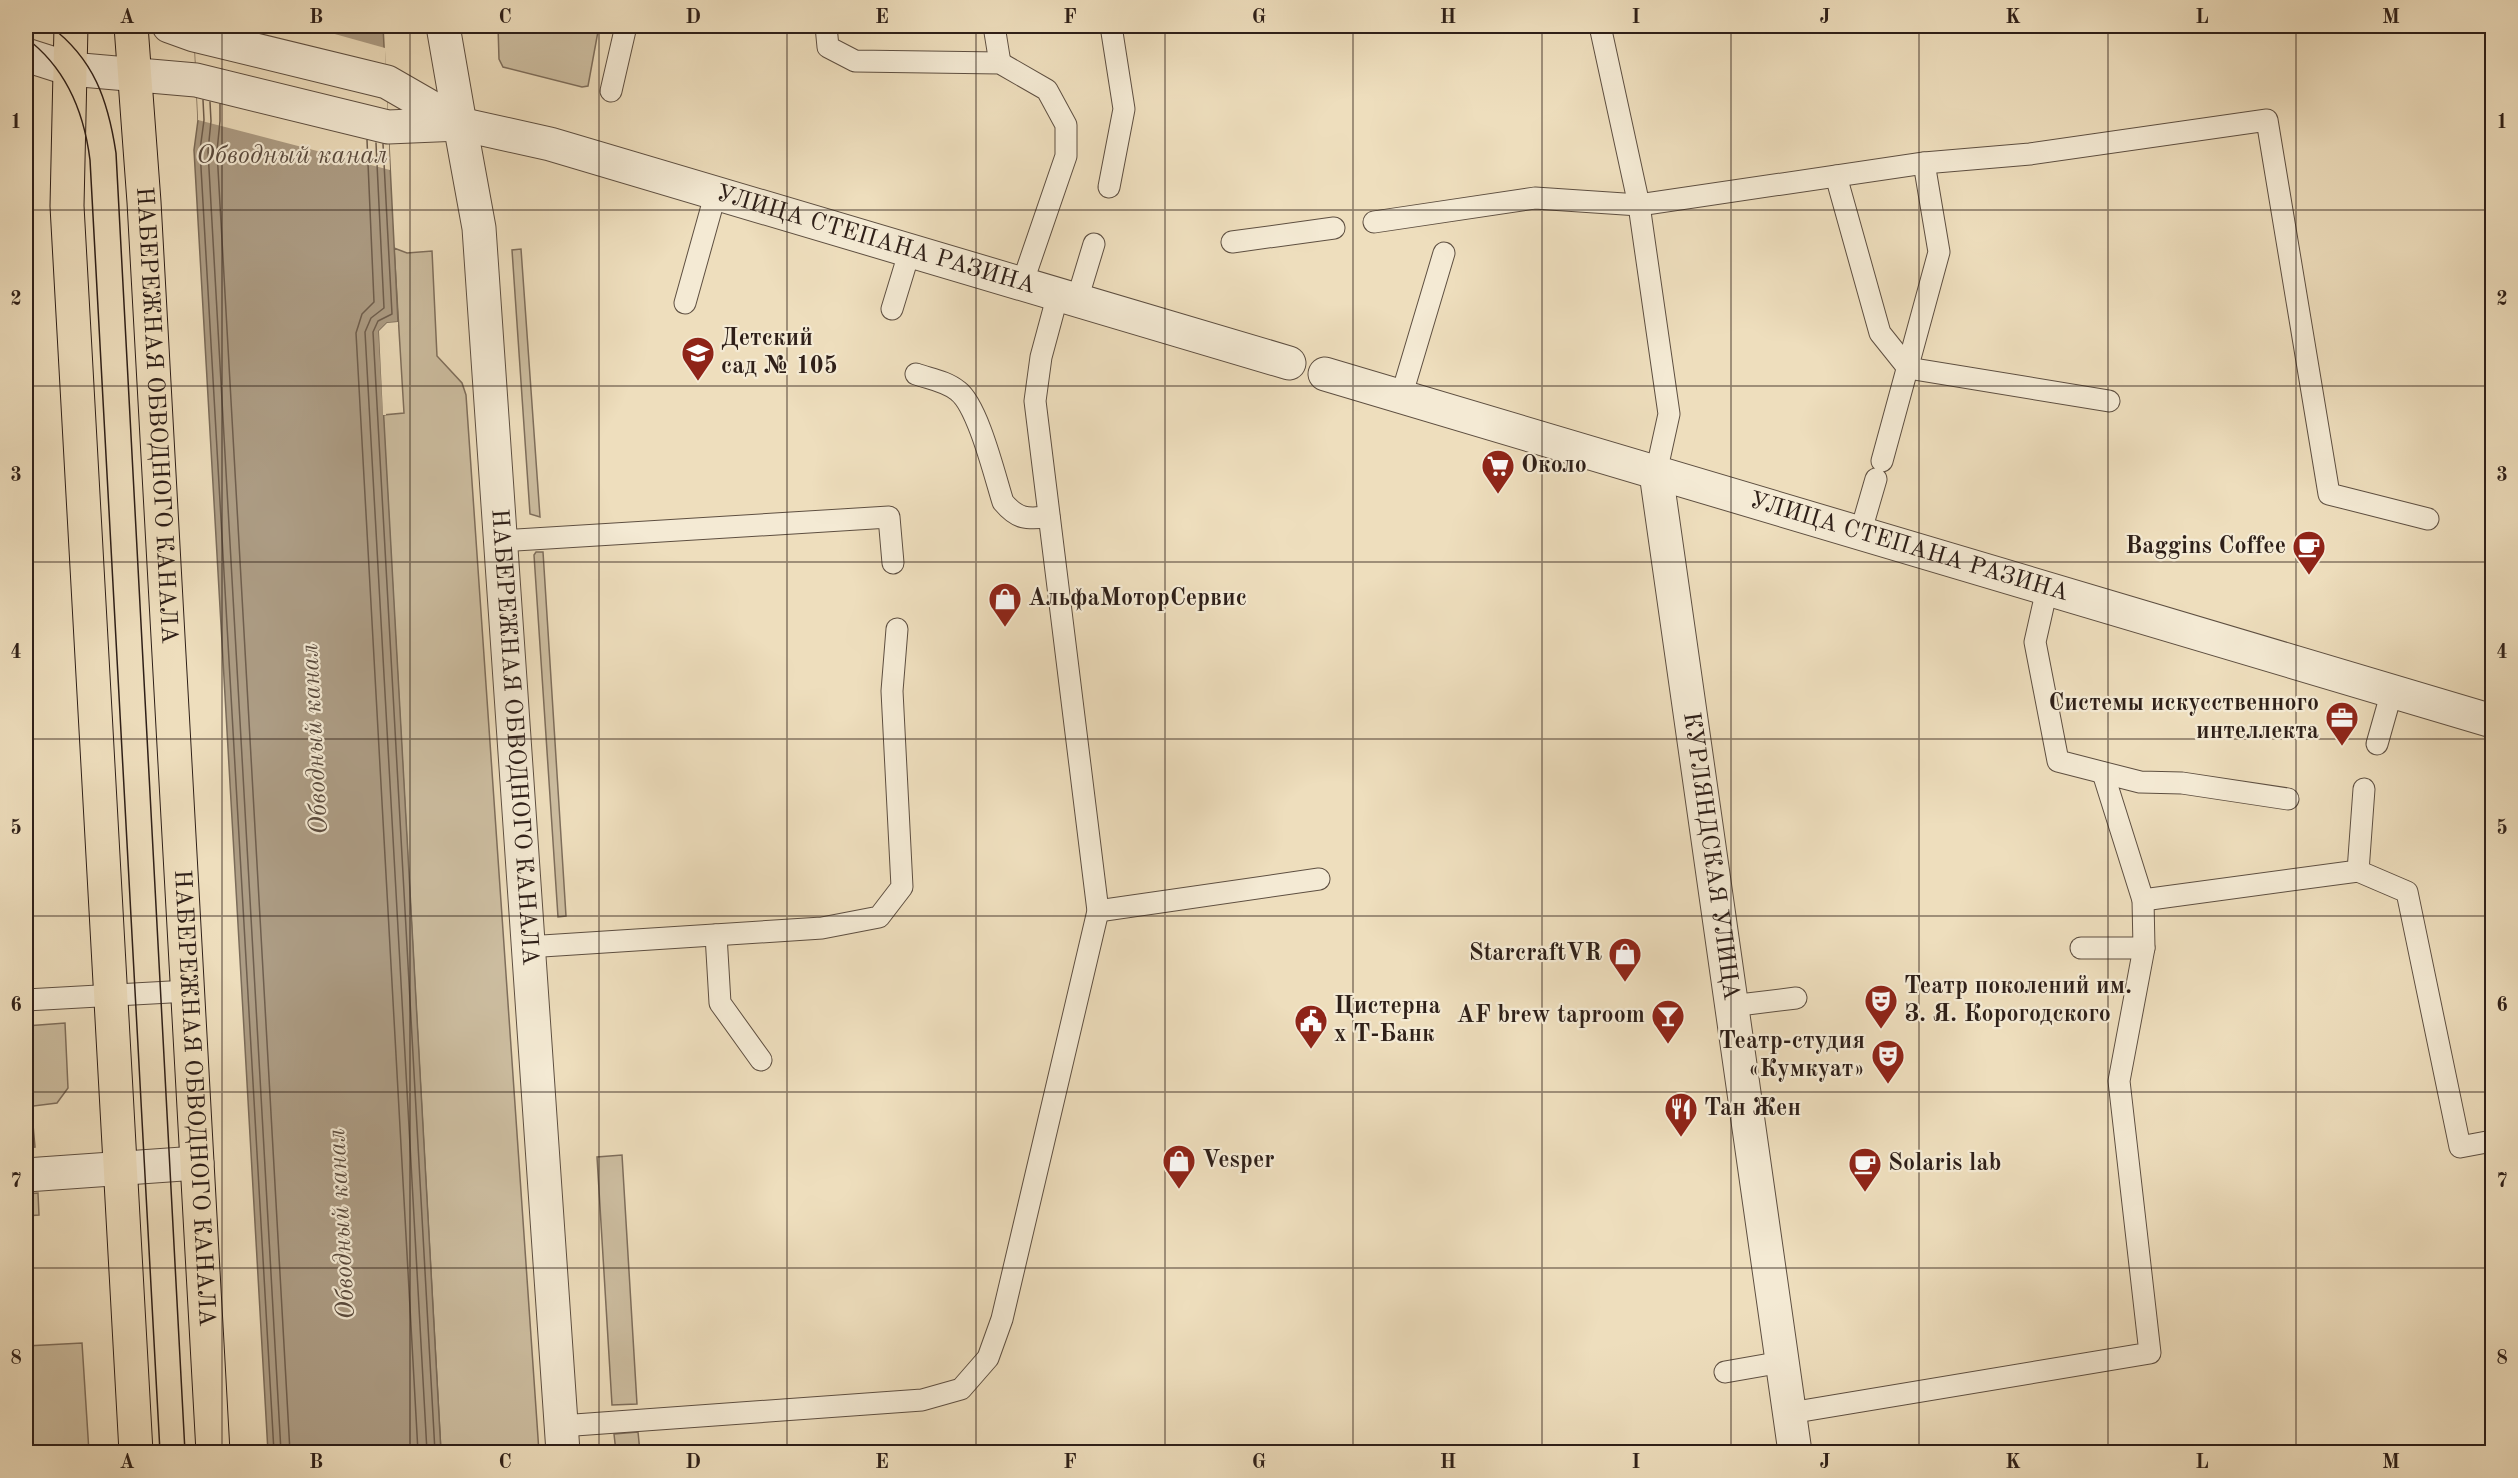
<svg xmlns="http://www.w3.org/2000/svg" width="2518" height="1478" viewBox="0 0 2518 1478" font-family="'Old Standard TT',serif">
  <rect width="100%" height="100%" fill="#eedebd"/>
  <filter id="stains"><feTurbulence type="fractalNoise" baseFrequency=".00333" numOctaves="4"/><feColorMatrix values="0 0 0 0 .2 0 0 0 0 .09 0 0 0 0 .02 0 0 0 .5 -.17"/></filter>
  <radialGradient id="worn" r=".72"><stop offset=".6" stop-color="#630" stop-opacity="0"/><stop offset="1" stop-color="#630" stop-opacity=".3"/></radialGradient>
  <g fill="#cdbea1" stroke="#7e6e5c" stroke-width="1.5">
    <path d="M498 26H599L588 86 582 87 503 67 499 59Z"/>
    <path d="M857 26H961L962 32 858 30Z"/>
    <path d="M394 248 407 253 432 251 437 356 462 383 466 395 539 1452H441L383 415 404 413Z"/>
    <path d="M521 249 540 517 530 514 512 250Z"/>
    <path d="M536 552H543L566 916 558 917 534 555Z"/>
    <path d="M65 1023 68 1088 57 1103 26 1107V1026Z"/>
    <path d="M26 1125H33L35 1147 26 1148Z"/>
    <path d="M622 1155 637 1404 612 1405 597 1157Z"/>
    <path d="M38 1193 39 1215 26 1216V1194Z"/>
    <path d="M82 1343 89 1452H26V1346Z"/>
    <path d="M638 1432 640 1452H616L614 1434Z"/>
  </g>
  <path fill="#ad9d85" stroke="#7a6b59" stroke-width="1.5" d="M194 26H383L398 322 387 323 379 331 441 1452H268L194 150 198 120Z"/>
  <g fill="#eedebd">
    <path d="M194 26H306L385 48 390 170 198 120Z"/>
    <path d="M398 322V325L388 326 382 332 386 415H383L379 331 387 323Z"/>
  </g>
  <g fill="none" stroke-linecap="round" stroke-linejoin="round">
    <g stroke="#6e5e4e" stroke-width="1.5">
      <path d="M203 100 204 120 200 150 274 1452"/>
      <path d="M210 102 211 121 208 151 281 1452"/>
      <path d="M220 104V121L217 151 290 1452"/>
      <path d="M367 140 374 302 362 314 356 333 418 1452"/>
      <path d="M376 143 384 308 371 318 365 332 427 1452"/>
      <path d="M383 144 392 314 378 321 373 332 435 1452"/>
    </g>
    <g stroke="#5e4f41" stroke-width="23">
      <g id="service">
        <path d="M826 26 828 47 855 61 1000 63 1047 90 1066 125V156L1022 284"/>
        <path d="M994 26 1000 63"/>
        <path d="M1600 26 1639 205 1669 414 1656 473"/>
        <path d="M611 91 626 26"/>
        <path d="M1836 176 1880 333 1908 368 2109 401"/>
        <path d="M1109 187 1124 109 1111 26"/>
        <path d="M1374 222 1535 198 1639 205 1924 163 2030 154 2267 120 2329 494 2428 519"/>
        <path d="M1232 242 1334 228"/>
        <path d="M1077 300 1094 244"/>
        <path d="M685 303 716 192"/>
        <path d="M892 309 910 250"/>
        <path d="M916 374C930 379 946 381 958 391 978 406 995 477 1003 502 1018 520 1027 519 1049 517"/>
        <path d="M1401 397 1444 253"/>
        <path d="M1882 461 1939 252 1924 163"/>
        <path d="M1860 534 1876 479"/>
        <path d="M501 541 889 517 893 563"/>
        <path d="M2047 589 2035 642 2058 761 2140 782 2182 783 2288 799"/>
        <path d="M2377 744 2392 691"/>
        <path d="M2358 871 2407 892 2460 1147 2492 1141"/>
        <path d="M2143 900 2358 871 2364 789"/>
        <path d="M1098 911 1319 879"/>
        <path d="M716 935 720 1003 761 1060"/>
        <path d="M527 947 822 928 879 917 902 887 892 691 897 629"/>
        <path d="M2081 948H2144"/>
        <path d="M26 1000 188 991"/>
        <path d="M1731 1006 1796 998"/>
        <path d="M1725 1372 1782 1362"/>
        <path d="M1790 1413 2150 1353 2119 1081 2144 948 2143 900 2103 773"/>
        <path d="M561 1426 922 1400 961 1389 988 1358 1002 1319 1098 911 1035 401 1041 357 1058 294"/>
      </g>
    </g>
    <g stroke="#5e4f41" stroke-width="35">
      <g id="minor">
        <path d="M443 26 460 124"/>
        <path id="s1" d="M1656 473 1795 1452"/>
        <path d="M26 1175 197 1163"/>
      </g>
    </g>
    <g stroke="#5e4f41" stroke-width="35">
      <g id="tertiary">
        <path d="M169 26 194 35 387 82 460 124"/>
        <path id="s2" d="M26 55 70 69 196 80 388 127 460 124 550 144 1289 363"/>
        <path id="s3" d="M460 124 479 228 563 1452"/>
        <path id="s4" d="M1325 374 2492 721"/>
      </g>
    </g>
    <g stroke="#2e1f18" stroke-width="35">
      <g id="primary">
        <path d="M71 26 67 206 136 1452"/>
        <path id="s5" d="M131 26 144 202 213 1452"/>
      </g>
    </g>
    <use href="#service" stroke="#f4ead4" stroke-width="21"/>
    <use href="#minor" stroke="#f4ead4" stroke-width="33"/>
    <use href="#tertiary" stroke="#f4ead4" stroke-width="33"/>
    <use href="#primary" stroke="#eedebd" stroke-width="33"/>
    <g stroke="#2e1f18" stroke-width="1.5">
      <path d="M50 26C94 59 108 100 116 153L185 1452"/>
      <path d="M26 38C65 67 84 112 90 160L160 1452"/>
    </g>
  </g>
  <path fill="none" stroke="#2e1f18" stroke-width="1.5" stroke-opacity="0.55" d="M222 26V1452M410 26V1452M599 26V1452M787 26V1452M976 26V1452M1165 26V1452M1353 26V1452M1542 26V1452M1731 26V1452M1919 26V1452M2108 26V1452M2296 26V1452M26 210H2492M26 386H2492M26 562H2492M26 739H2492M26 916H2492M26 1092H2492M26 1268H2492"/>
  <defs>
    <g id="school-pin" transform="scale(1.725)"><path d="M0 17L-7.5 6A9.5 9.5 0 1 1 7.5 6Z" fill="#8f2418" stroke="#f4ead4"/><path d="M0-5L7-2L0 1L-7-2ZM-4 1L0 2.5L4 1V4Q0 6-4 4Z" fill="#fff"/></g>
    <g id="supermarket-pin" transform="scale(1.725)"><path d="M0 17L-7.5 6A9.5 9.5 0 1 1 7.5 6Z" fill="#8f2418" stroke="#f4ead4"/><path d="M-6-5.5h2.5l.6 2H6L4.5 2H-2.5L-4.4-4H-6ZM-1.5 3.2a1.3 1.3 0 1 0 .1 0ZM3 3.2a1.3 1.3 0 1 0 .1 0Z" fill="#fff"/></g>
    <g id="cafe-pin" transform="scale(1.725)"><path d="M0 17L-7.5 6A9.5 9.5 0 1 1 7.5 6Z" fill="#8f2418" stroke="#f4ead4"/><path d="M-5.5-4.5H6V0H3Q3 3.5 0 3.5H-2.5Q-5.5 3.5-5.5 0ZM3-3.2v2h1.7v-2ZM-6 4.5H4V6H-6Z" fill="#fff"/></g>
    <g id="shop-pin" transform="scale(1.725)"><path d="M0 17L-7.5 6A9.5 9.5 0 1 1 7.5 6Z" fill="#8f2418" stroke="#f4ead4"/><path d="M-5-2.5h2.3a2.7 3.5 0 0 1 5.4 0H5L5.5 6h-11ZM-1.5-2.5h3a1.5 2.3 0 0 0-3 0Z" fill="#fff"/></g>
    <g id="office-pin" transform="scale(1.725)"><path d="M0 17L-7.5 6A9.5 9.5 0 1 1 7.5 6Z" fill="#8f2418" stroke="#f4ead4"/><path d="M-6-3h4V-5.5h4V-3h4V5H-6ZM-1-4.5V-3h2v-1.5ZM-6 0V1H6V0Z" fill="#fff"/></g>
    <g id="theatre-pin" transform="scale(1.725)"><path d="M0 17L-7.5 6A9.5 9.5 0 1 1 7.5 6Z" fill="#8f2418" stroke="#f4ead4"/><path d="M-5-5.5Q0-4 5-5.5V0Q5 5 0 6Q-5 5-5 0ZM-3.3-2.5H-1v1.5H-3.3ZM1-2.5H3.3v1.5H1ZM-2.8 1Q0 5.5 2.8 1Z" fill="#fff"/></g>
    <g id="bar-pin" transform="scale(1.725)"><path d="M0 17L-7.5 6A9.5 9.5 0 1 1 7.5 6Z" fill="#8f2418" stroke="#f4ead4"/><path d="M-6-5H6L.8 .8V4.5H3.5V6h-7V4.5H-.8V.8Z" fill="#fff"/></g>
    <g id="civic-pin" transform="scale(1.725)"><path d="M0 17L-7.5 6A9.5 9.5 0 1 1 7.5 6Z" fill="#8f2418" stroke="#f4ead4"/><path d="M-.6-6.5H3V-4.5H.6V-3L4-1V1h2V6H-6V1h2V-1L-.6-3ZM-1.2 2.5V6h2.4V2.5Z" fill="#fff"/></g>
    <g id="restaurant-pin" transform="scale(1.725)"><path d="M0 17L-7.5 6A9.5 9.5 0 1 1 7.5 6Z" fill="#8f2418" stroke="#f4ead4"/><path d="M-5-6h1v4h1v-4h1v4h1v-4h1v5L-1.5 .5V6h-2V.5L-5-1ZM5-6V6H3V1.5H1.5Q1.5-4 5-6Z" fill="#fff"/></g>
  </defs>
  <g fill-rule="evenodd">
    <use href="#school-pin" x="698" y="353"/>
    <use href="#supermarket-pin" x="1498" y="466"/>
    <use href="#cafe-pin" x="2309" y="547"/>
    <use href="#shop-pin" x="1005" y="599"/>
    <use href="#office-pin" x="2342" y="718"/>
    <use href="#shop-pin" x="1625" y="954"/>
    <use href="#theatre-pin" x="1881" y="1001"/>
    <use href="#bar-pin" x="1668" y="1016"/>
    <use href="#civic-pin" x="1311" y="1021"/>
    <use href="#theatre-pin" x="1888" y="1056"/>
    <use href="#restaurant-pin" x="1681" y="1109"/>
    <use href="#shop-pin" x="1179" y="1161"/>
    <use href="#cafe-pin" x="1865" y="1164"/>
  </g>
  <g text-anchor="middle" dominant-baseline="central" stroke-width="4.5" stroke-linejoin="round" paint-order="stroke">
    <g font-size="24" fill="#2e1f18" stroke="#f4ead4">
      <text stroke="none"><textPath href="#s2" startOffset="874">УЛИЦА СТЕПАНА РАЗИНА</textPath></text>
      <text stroke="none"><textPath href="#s5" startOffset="390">НАБЕРЕЖНАЯ ОБВОДНОГО КАНАЛА</textPath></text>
      <text stroke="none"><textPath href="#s4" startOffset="609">УЛИЦА СТЕПАНА РАЗИНА</textPath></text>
      <text stroke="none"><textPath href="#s3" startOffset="616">НАБЕРЕЖНАЯ ОБВОДНОГО КАНАЛА</textPath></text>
      <text stroke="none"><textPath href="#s1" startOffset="387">КУРЛЯНДСКАЯ УЛИЦА</textPath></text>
      <text stroke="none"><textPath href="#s5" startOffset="1074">НАБЕРЕЖНАЯ ОБВОДНОГО КАНАЛА</textPath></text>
    </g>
    <g font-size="24" font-weight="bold" fill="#2e1f18" stroke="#f4ead4" text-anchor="start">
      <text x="721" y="339">Детский<tspan x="721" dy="28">сад № 105</tspan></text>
      <text x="1521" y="466">Около</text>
      <text x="2286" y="547" text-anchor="end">Baggins Coffee</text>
      <text x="1028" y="599">АльфаМоторСервис</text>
      <text x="2319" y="704" text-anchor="end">Системы искусственного<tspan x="2319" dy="28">интеллекта</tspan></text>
      <text x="1602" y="954" text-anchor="end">StarcraftVR</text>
      <text x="1904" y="987">Театр поколений им.<tspan x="1904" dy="28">З. Я. Корогодского</tspan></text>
      <text x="1334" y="1007">Цистерна<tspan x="1334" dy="28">х Т-Банк</tspan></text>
      <text x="1645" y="1016" text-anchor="end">AF brew taproom</text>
      <text x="1865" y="1042" text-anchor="end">Театр-студия<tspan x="1865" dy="28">«Кумкуат»</tspan></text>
      <text x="1704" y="1109">Тан Жен</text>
      <text x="1202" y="1161">Vesper</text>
      <text x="1888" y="1164">Solaris lab</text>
    </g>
    <g font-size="26" font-style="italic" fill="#5a4b3e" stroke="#f4ead4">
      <text x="292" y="156">Обводный канал</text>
      <text transform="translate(315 739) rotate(-93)">Обводный канал</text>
      <text transform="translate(342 1224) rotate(-93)">Обводный канал</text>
    </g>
  </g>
  <rect width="2518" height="1478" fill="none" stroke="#eedebd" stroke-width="66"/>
  <rect x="33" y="33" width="2452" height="1412" fill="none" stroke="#2e1f18" stroke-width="2"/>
  <g font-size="20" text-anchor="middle" font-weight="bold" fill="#2e1f18">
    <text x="127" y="23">A</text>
    <text x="316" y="23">B</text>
    <text x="505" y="23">C</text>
    <text x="693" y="23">D</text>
    <text x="882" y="23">E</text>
    <text x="1070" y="23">F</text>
    <text x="1259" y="23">G</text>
    <text x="1448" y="23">H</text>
    <text x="1636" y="23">I</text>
    <text x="1825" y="23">J</text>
    <text x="2013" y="23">K</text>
    <text x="2202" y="23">L</text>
    <text x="2391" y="23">M</text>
    <text x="16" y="128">1</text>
    <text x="2502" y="128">1</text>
    <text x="16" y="305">2</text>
    <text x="2502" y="305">2</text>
    <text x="16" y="481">3</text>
    <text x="2502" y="481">3</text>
    <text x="16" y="658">4</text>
    <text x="2502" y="658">4</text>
    <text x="16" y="834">5</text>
    <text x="2502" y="834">5</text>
    <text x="16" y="1011">6</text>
    <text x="2502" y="1011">6</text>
    <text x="16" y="1187">7</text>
    <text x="2502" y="1187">7</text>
    <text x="16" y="1364">8</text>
    <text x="2502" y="1364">8</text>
    <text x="127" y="1468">A</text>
    <text x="316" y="1468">B</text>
    <text x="505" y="1468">C</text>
    <text x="693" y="1468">D</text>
    <text x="882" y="1468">E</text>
    <text x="1070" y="1468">F</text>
    <text x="1259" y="1468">G</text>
    <text x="1448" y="1468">H</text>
    <text x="1636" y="1468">I</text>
    <text x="1825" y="1468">J</text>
    <text x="2013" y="1468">K</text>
    <text x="2202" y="1468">L</text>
    <text x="2391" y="1468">M</text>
  </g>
  <rect width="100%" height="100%" filter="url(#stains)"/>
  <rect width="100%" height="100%" fill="url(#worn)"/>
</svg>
